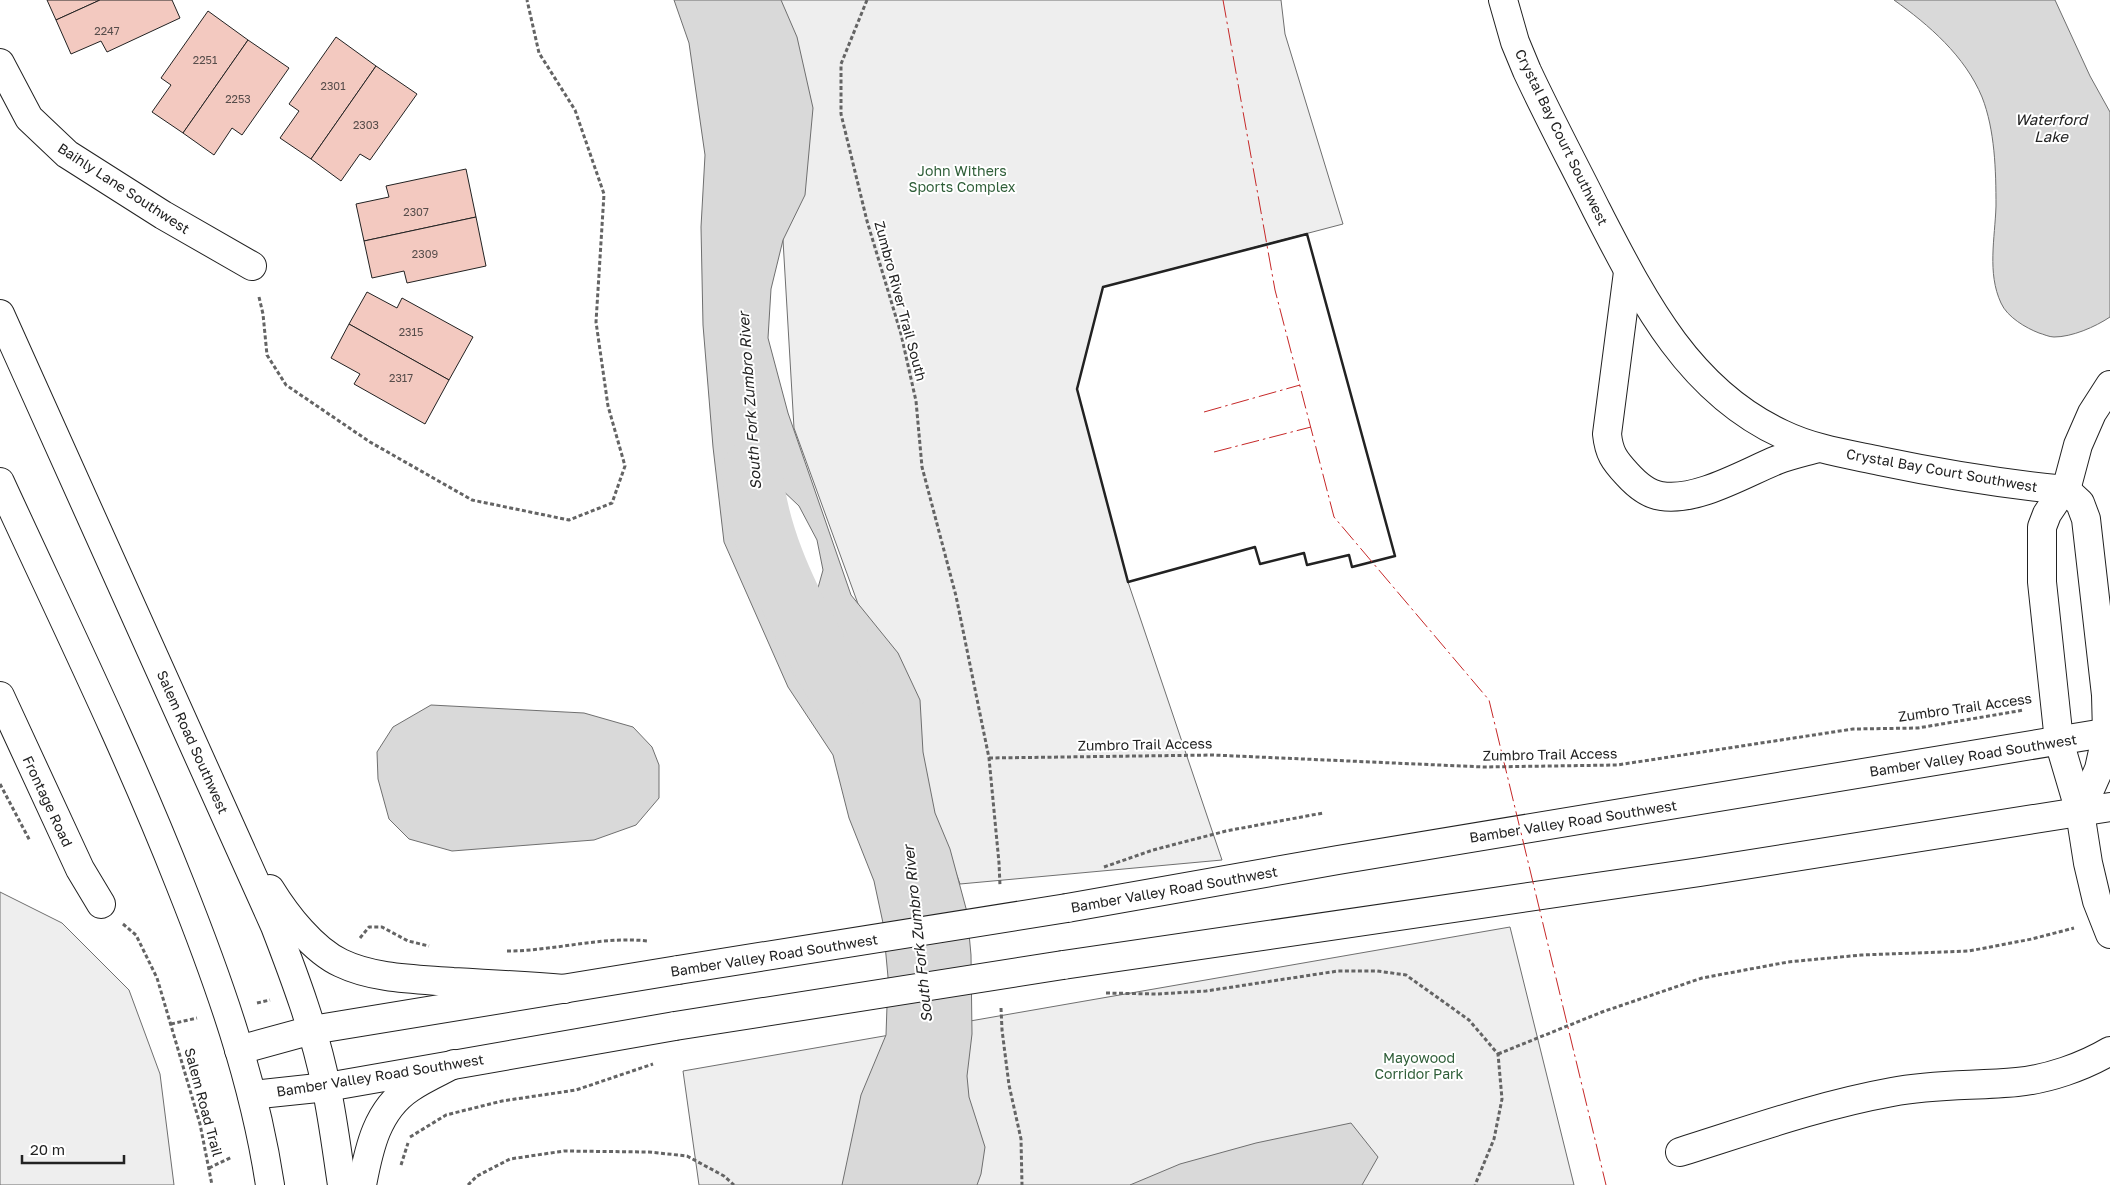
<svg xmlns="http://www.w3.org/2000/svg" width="2110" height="1185" viewBox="0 0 2110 1185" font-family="'Golos Text',sans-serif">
  <rect width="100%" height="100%" fill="#fff"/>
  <g fill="#eee" stroke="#6f6f6f">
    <path d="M765 0H1281L1285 34 1343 224 1103 287 1077 389 1128 582 1222 860 960 884 794 428 783 240 788 55Z"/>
    <path d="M0 892 62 923 129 990 160 1074 174 1185H0Z"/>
    <path d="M1510 927 1574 1185H699L683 1071Z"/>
  </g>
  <g fill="#d9d9d9" stroke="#6f6f6f" fill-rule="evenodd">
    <path d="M674 0H781L797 37 813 108 805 195 783 240 771 289 768 338 788 413 851 595 898 653 920 700 923 752 935 813 950 849 967 912 971 955 972 1034 967 1076 969 1097 985 1147 981 1174 977 1185H842L861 1095 886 1035 888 977 883 923 874 881 849 818 833 755 788 687 724 542 713 447 703 325 701 227 705 155 689 43ZM778 486 799 506 817 540 823 570 816 595 803 614 784 610 772 582 770 509Z"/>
    <path d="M1894 0H2055L2090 76 2110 112V317C2095 327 2072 337 2054 337 2049 337 2043 334 2039 333 2026 328 2007 317 2001 303 1987 273 1995 238 1996 206 1996 171 1995 130 1982 97 1965 56 1929 25 1894 0Z"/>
    <path d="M431 705 584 713 633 727 652 747 659 765V798L636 825 594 840 452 851 409 839 389 819 378 779 377 752 393 727Z"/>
    <path d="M1351 1123 1378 1157 1362 1185H1130L1180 1164 1256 1143Z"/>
  </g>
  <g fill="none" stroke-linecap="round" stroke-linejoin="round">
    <path stroke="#d9d9d9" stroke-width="61" d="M752 471C757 532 784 590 813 643 821 658 828 673 837 687"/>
  </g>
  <g fill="#f3c9c0" stroke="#222">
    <path d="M47 0H100L56 20Z"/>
    <path d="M100 0H172L180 18 107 52 101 41 71 54 56 20Z"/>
    <path d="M208 11 248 40 183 133 152 112 171 85 161 78Z"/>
    <path d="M336 37 376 66 311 159 280 138 299 111 289 104Z"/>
    <path d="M248 40 289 68 242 135 232 128 214 155 183 133Z"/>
    <path d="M376 66 417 94 370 160 360 154 341 181 311 159Z"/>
    <path d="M466 169 476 217 364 241 356 204 389 197 386 186Z"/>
    <path d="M476 217 486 266 407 283 404 271 372 278 364 241Z"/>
    <path d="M367 292 397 308 402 298 473 337 449 380 349 324Z"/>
    <path d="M349 324 449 380 425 424 354 384 360 374 331 358Z"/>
  </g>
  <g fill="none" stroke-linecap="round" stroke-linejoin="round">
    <g stroke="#222" stroke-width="30">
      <g id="minor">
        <path d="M1503 0 1515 42 1527 71C1549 118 1573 163 1596 209 1642 298 1687 390 1782 434 1813 449 1847 454 1880 461 1942 474 2004 484 2066 490"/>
        <path d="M0 63 29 118 67 154 163 215 252 266"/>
        <path d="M1628 272 1607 434C1609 453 1614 460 1627 474 1636 484 1647 494 1661 496 1697 502 1745 473 1777 460 1790 455 1804 452 1818 448"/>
        <path d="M2110 385 2092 413 2078 445 2066 490 2057 499 2047 514 2042 527V582L2059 741 2080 812 2088 863 2097 901 2110 934"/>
        <path d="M2066 490 2080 503 2086 519 2106 695 2107 733 2099 769 2080 812"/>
        <path d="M0 696 80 869 101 904"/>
        <path d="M1680 1152C1750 1130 1820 1105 1892 1092 1933 1084 1975 1086 2017 1082 2048 1079 2083 1067 2110 1051"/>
      </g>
    </g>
    <g stroke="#222" stroke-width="30">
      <g id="secondary">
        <path d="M1067 908 1338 860 2110 732"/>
        <path d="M1063 965 1700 872 2110 807"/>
        <path d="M239 1050 312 1030 678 970"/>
        <path d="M252 1095 327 1087 675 1026"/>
      </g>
    </g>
    <g stroke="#222" stroke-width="30">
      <g id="primary">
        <path d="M0 314 275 926C295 978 315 1031 326 1086 333 1119 337 1152 342 1185"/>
        <path d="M0 482C61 615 126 747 180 884 219 982 254 1080 270 1185"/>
        <path d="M270 889C286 915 313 950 341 963 374 979 416 979 453 982 490 984 527 986 564 989"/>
        <path d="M362 1185C369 1148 377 1110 410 1088 423 1079 439 1072 454 1064"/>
      </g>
    </g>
    <g stroke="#646464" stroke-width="3" stroke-dasharray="4 2.5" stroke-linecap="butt">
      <path d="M867 0 841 64V114L867 221 901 334 916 401 922 467 956 596 989 758 999 863 1000 886"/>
      <path d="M259 297 263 314 267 355 286 385 370 442 472 500 569 520 612 503 625 466 608 406 596 322 604 194 575 110 539 53 527 0"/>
      <path d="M989 758 1213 755 1484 767 1617 765 1853 729 1918 728 2024 710"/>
      <path d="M0 784 30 841"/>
      <path d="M1104 867 1153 850 1226 831 1323 813"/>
      <path d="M123 924 136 935 157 978 200 1124 212 1185"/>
      <path d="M360 938 369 927H382L408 941 429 946"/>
      <path d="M507 951C554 951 601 936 648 941"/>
      <path d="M1106 993 1157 994 1206 991 1338 971H1377L1406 975 1469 1020 1498 1054 1502 1099 1494 1139 1475 1185"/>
      <path d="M257 1003 270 1000"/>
      <path d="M1001 1008 1002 1030 1009 1085 1021 1139 1022 1185"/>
      <path d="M171 1024 197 1018"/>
      <path d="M1498 1054 1602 1012 1702 978 1788 962 1861 955 1969 951 2032 939 2074 928"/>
      <path d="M410 1137 446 1115 502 1101 576 1090 653 1064"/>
      <path d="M401 1165 408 1143"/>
      <path d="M209 1168 232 1157"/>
      <path d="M468 1185 477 1176 510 1159 564 1151 649 1152 687 1156 724 1176 734 1185"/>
    </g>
    <use href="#minor" stroke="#fff" stroke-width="28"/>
    <use href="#secondary" stroke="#fff" stroke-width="28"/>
    <use href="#primary" stroke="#fff" stroke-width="28"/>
    <g stroke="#222" stroke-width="30" stroke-linecap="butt">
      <g id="secondary-bridge">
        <path d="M678 970 1067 908"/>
        <path d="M675 1026 1063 965"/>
      </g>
    </g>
    <use href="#secondary-bridge" stroke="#fff" stroke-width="28"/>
    <path stroke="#222" stroke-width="2.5" d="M1307 234 1395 556 1352 567 1349 555 1307 565 1304 553 1260 564 1255 547 1128 582 1077 389 1103 287Z"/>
    <g stroke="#c62828" stroke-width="1" stroke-dasharray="18 4 2.5 4" stroke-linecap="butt">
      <path d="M1223 0 1275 290 1334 517 1489 700 1606 1185"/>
      <path d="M1204 412 1300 385"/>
      <path d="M1214 452 1311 427"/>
    </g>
  </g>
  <g text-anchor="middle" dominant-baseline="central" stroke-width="4" stroke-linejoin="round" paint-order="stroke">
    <g font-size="11" fill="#564c4a">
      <text x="107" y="30">2247</text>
      <text x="205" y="59">2251</text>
      <text x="333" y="85">2301</text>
      <text x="238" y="98">2253</text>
      <text x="366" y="124">2303</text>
      <text x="416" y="211">2307</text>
      <text x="425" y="253">2309</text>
      <text x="411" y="331">2315</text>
      <text x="401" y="377">2317</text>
    </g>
    <g font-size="14" fill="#222" stroke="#fff">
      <text transform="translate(1562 137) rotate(64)">Crystal Bay Court Southwest</text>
      <text transform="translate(124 188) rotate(33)">Baihly Lane Southwest</text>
      <text transform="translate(901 301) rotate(75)">Zumbro River Trail South</text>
      <text transform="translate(1942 470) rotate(10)">Crystal Bay Court Southwest</text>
      <text transform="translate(1965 707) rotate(-8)">Zumbro Trail Access</text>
      <text transform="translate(193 742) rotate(66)">Salem Road Southwest</text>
      <text transform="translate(1145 744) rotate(-1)">Zumbro Trail Access</text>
      <text transform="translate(1550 754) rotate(-1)">Zumbro Trail Access</text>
      <text transform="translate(1973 755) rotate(-9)">Bamber Valley Road Southwest</text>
      <text transform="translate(48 801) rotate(65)">Frontage Road</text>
      <text transform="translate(1573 821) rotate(-9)">Bamber Valley Road Southwest</text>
      <text transform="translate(1174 889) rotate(-10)">Bamber Valley Road Southwest</text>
      <text transform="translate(774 955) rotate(-9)">Bamber Valley Road Southwest</text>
      <text transform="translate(380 1075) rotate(-9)">Bamber Valley Road Southwest</text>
      <text transform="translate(204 1102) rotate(75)">Salem Road Trail</text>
    </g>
    <g font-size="14" fill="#2f5e38" stroke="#fff">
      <text x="962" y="170">John Withers<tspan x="962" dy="16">Sports Complex</tspan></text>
      <text x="1419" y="1057">Mayowood<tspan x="1419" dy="16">Corridor Park</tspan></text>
    </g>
    <g font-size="15" font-style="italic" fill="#222" stroke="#fff">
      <text x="2051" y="119">Waterford<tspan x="2051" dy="17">Lake</tspan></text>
      <text transform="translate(749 401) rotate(-94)">South Fork Zumbro River</text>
      <text transform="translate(917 934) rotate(-96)">South Fork Zumbro River</text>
    </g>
  </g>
  <path d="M22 1155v8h102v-8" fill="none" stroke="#222222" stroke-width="2.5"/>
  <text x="30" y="1155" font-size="15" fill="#222222" stroke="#ffffff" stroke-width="4" paint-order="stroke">20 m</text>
</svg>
